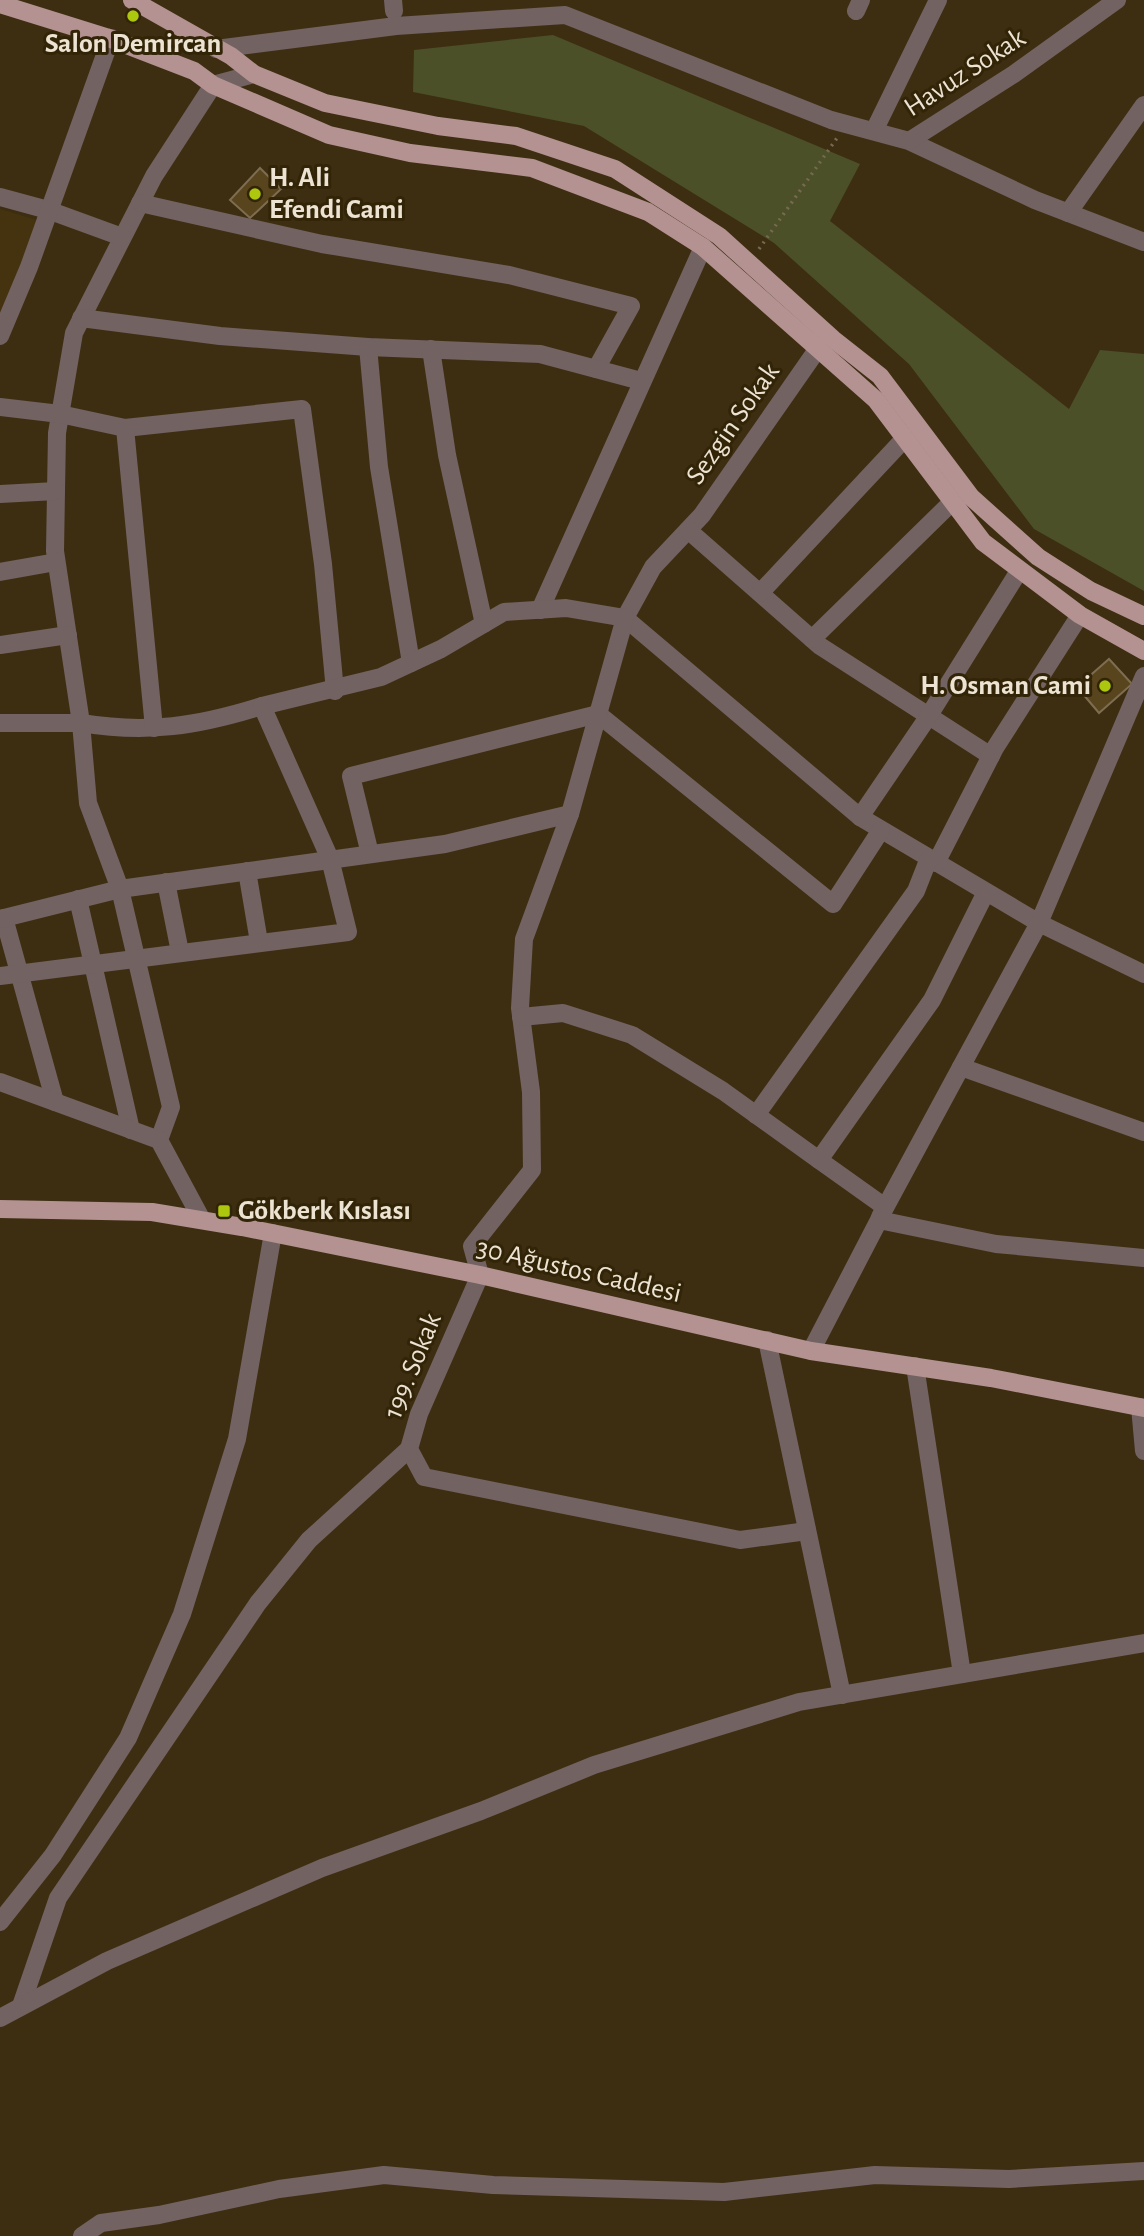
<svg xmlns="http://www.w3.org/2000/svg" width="1144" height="2236" viewBox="0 0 1144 2236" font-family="'Alegreya Sans',sans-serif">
  <rect width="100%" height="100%" fill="#3d2e12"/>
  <path fill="#45330f" d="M0 209 40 221 0 315Z"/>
  <path fill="#4b5028" d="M553 35 860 164 830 221 1069 409 1100 350 1144 354V591L1034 529 909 364 774 243 584 126 413 92 414 50Z"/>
  <g fill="#58441d" stroke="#7e6d50" stroke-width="2">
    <path d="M260 168 281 189 250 218 230 200Z"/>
    <path d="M1109 659 1132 684 1099 713 1077 687Z"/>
  </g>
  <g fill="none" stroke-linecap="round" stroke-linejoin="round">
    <path stroke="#776a52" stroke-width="3.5" stroke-dasharray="2 5" stroke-linecap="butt" d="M759 249 837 138"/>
    <g stroke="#726262" stroke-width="18">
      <path d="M393 0 394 11"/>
      <path d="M856 11 861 0"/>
      <path d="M216 49 396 26 565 15 831 120 909 141 1035 200 1144 242"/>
      <path d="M254 74 213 85 154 176 74 333 57 433 55 551 81 723C148 734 198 726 262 706"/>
      <path d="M874 131 938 0"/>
      <path d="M909 141 1014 74 1117 0"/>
      <path d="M0 197 48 210 122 237"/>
      <path d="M140 203 322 244 509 275 631 306 596 369"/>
      <path d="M1068 213 1144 105"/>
      <path d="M81 318 220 336 368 347 540 354 641 381"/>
      <path d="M0 336 29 267 111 38"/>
      <path d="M368 347 379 467 411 663"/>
      <path d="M819 347 702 515 653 567 625 618 860 817 1039 923 1144 676"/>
      <path d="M431 349 447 455 484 624"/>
      <path d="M0 407 60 414 125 428 302 409 323 564 335 691"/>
      <path d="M125 428 154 728"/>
      <path d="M0 494 56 491"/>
      <path d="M688 530 820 646 991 756"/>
      <path d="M0 572 56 562"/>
      <path d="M760 593 906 437"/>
      <path d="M540 610 703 247"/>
      <path d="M812 639 951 503"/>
      <path d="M0 645 68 635"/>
      <path d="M0 723H81L88 803 120 889 171 1107 159 1140"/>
      <path d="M860 817 928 717 1019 571"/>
      <path d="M370 854 351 776 598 714 833 904 881 830"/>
      <path d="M936 863 995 748 1080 615"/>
      <path d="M247 871 259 942"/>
      <path d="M166 882 180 952"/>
      <path d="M78 899 131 1130"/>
      <path d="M4 918 55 1102"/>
      <path d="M0 919 120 889 445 844 570 814"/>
      <path d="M1144 974 1039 923 961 1067 1144 1132"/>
      <path d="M0 976 348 932 330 859 262 706 381 677 441 649 504 612 566 608 625 618 570 814 524 939 520 1008 531 1092 532 1170 472 1246 480 1275 419 1414 409 1449 424 1477 740 1540 807 1531"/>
      <path d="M521 1017 563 1013 632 1035 723 1091 819 1160"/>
      <path d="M0 1082 159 1140 202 1220"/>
      <path d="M756 1115 916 891 929 858"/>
      <path d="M885 1207 819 1160 932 1000 986 892"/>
      <path d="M880 1217 961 1067"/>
      <path d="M767 1340 842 1695"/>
      <path d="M811 1351 879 1220 996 1244 1144 1258"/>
      <path d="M915 1366 962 1674"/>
      <path d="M1140 1407 1144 1451"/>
      <path d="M0 1922 53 1855 128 1738 182 1614 237 1439 273 1233"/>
      <path d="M21 2006 58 1898 258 1603 309 1540 409 1449"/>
      <path d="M0 2018 107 1961 322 1868 481 1811 594 1765 799 1702 1144 1643"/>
      <path d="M82 2236 101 2223 159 2215 279 2189 384 2175 493 2185 724 2192 875 2175 1009 2179 1144 2171"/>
    </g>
    <g stroke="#b39291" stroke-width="18">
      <path d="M132 0 231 56 254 74 325 103 438 126 516 136 615 169 719 236 833 339 880 376 971 497 1038 557 1091 591 1144 616"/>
      <path d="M0 4 106 37 194 71 213 85 329 135 410 153 532 168 648 212 703 247 876 400 983 542 1080 615 1144 651"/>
      <path d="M0 1209 152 1212 242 1227 480 1275 811 1351 991 1378 1144 1408"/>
    </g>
  </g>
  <g fill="#adc60e" stroke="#322407" stroke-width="2.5">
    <circle cx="133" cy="16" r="7"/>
    <circle cx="255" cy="194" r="7"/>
    <circle cx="1105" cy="686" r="7"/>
    <rect x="217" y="1204" width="14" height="14" rx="3.5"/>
  </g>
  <g text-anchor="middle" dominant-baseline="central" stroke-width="6" stroke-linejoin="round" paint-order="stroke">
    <g font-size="28" font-weight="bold" fill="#ece3d3" stroke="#322407" text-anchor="start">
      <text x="133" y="44" text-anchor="middle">Salon Demircan</text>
      <text x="269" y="178">H. Ali<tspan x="269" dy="32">Efendi Cami</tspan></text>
      <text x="1091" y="686" text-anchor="end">H. Osman Cami</text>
      <text x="238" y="1211">Gökberk Kıslası</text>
    </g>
    <g font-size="28" fill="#ece3d3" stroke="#322407">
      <text transform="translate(965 73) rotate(-33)">Havuz Sokak</text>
      <text transform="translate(733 424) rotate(-55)">Sezgin Sokak</text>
      <text transform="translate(579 1271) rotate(13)">30 Ağustos Caddesi</text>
      <text transform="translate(413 1366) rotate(-68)">199. Sokak</text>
    </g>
  </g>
</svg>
